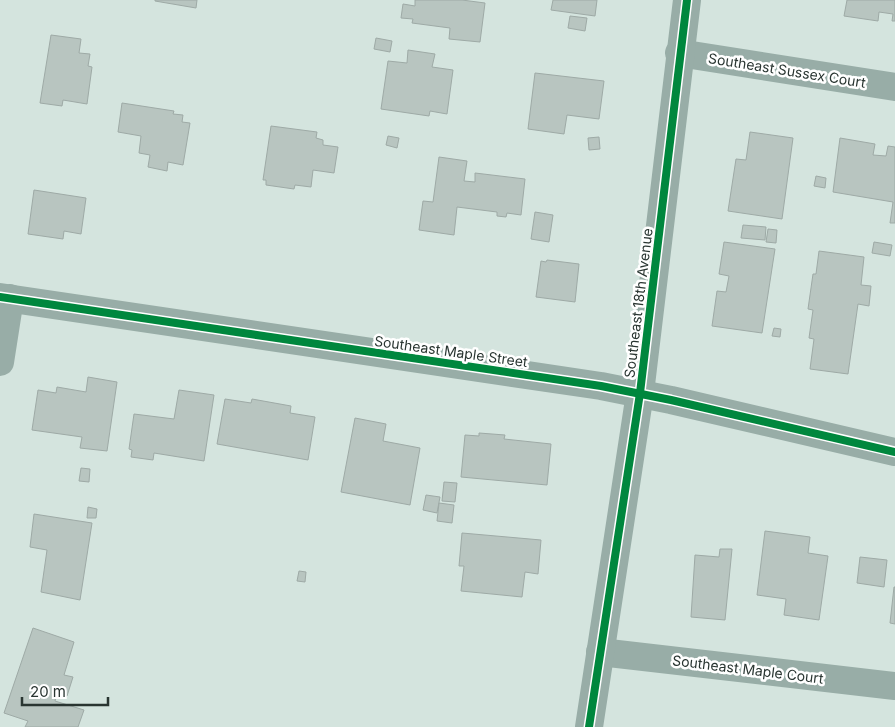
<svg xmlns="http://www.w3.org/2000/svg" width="895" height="727" viewBox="0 0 895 727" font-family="Inter,sans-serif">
  <rect width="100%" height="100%" fill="#d4e4de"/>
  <g fill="#b8c5c0" stroke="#9eaaa6">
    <path d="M197 0 196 8 155 1V0Z"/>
    <path d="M415 0H462L485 3 480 42 449 39 450 28 412 23 413 19 401 18 403 4 415 6Z"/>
    <path d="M553 0H597L595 16 551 10Z"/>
    <path d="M847 0H895V21H892L893 14 879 12 878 21 844 16Z"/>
    <path d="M570 16 587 18 585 31 568 28Z"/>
    <path d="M51 35 81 39 79 53 90 54 88 66 92 67 87 104 63 100 62 106 40 103Z"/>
    <path d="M376 38 392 41 390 52 374 49Z"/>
    <path d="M408 50 435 54 432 67 453 70 447 114 430 111 429 116 381 109 388 61 407 63Z"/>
    <path d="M535 73 604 81 599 119 567 115 564 134 528 129Z"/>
    <path d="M122 103 174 111 173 114 183 115 182 122 190 123 183 165 168 162 167 171 148 167 150 155 139 153 141 136 118 132Z"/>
    <path d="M271 126 317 132 316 138 323 140V145L338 147 334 173 313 170 311 187 295 185 294 189 266 185V180H263Z"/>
    <path d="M750 132 793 138 782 219 728 211 736 159 746 160Z"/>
    <path d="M388 136 399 138 397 148 386 145Z"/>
    <path d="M599 137 600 149 589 150 588 138Z"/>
    <path d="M840 138 875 144 873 155 886 156 888 146 895 147V223H890L893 202 833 192Z"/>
    <path d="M439 157 467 161 464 181 475 182V173L525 179 521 215 507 213 506 217 497 216V212L457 207 454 235 419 230 423 201 433 202Z"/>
    <path d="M816 176 826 178 825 188 814 186Z"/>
    <path d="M34 190 86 198 81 234 64 231 63 239 28 234Z"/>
    <path d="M535 212 553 215 549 242 531 239Z"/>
    <path d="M743 225 766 227 765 240 741 238Z"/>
    <path d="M768 229 777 230 776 243 766 242Z"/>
    <path d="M724 242 775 249 762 333 712 326 717 291 726 292 729 276 719 274Z"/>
    <path d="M874 242 892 245 890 256 872 253Z"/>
    <path d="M819 251 864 257 861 285 871 286 869 306 858 304 848 374 810 369 814 339 809 338 813 310 808 309 813 274H816Z"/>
    <path d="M547 260 579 264 575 302 536 297 541 261 546 262Z"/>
    <path d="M774 328 781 329 780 337 772 336Z"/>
    <path d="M88 377 117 382 107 451 80 448 82 437 32 430 38 390 56 393 57 387 86 392Z"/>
    <path d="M179 390 214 395 204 461 154 453 153 460 131 457 132 450 129 449 134 414 174 419Z"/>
    <path d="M225 399 251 403 252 399 291 406 290 413 315 417 308 460 217 444Z"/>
    <path d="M355 418 386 424 383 441 420 448 410 505 341 492Z"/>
    <path d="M479 433 505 435 504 439 551 444 547 485 461 477 465 435 479 436Z"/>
    <path d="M81 468 90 469 89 482 79 481Z"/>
    <path d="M444 482 457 483 455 502 442 501Z"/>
    <path d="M426 495 440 497 437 513 423 510Z"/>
    <path d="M439 503 454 505 452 523 437 521Z"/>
    <path d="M88 507 97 509 96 518H87Z"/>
    <path d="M34 514 92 523 80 600 41 592 47 550 30 547Z"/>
    <path d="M765 531 810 537 808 553 828 556 819 620 784 615 786 599 757 595Z"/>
    <path d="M462 533 541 540 538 574 525 572 522 597 461 591 464 566H459Z"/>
    <path d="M720 549H732L725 620 691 617 695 555 719 557Z"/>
    <path d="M860 557 887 560 884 587 857 583Z"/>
    <path d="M299 571 306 572 305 582 297 581Z"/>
    <path d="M894 587H895V624L890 623Z"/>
    <path d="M33 628 74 642 64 675 73 677 67 696 57 693 55 701 84 710 78 727H25L28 721 4 713Z"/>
  </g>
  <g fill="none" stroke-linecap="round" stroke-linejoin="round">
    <g stroke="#98ada7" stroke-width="28">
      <path d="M679 53 895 87"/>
      <path d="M0 297 601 386 671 400 895 452"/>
      <path d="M0 362 10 298"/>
      <path d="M600 652 895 686"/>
      <path d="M589 727 640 393 687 0"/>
    </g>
    <g stroke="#fff" stroke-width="11">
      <g id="cycleway">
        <path d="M0 297 601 386 671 400 895 452"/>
        <path d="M589 727 640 393 687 0"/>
      </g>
    </g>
    <use href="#cycleway" stroke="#00873e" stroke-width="8"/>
  </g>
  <g text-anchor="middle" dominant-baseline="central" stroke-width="5" stroke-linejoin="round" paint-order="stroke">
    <g font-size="14" fill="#293531" stroke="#fff">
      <text transform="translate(787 70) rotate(9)">Southeast Sussex Court</text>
      <text transform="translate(638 303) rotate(-83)">Southeast 18th Avenue</text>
      <text transform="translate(451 351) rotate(8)">Southeast Maple Street</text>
      <text transform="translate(748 669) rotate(7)">Southeast Maple Court</text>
    </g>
  </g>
  <path d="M22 697v8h86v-8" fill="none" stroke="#293531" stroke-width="2.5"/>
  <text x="30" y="697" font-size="15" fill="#293531" stroke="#ffffff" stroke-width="4" paint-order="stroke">20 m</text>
</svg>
